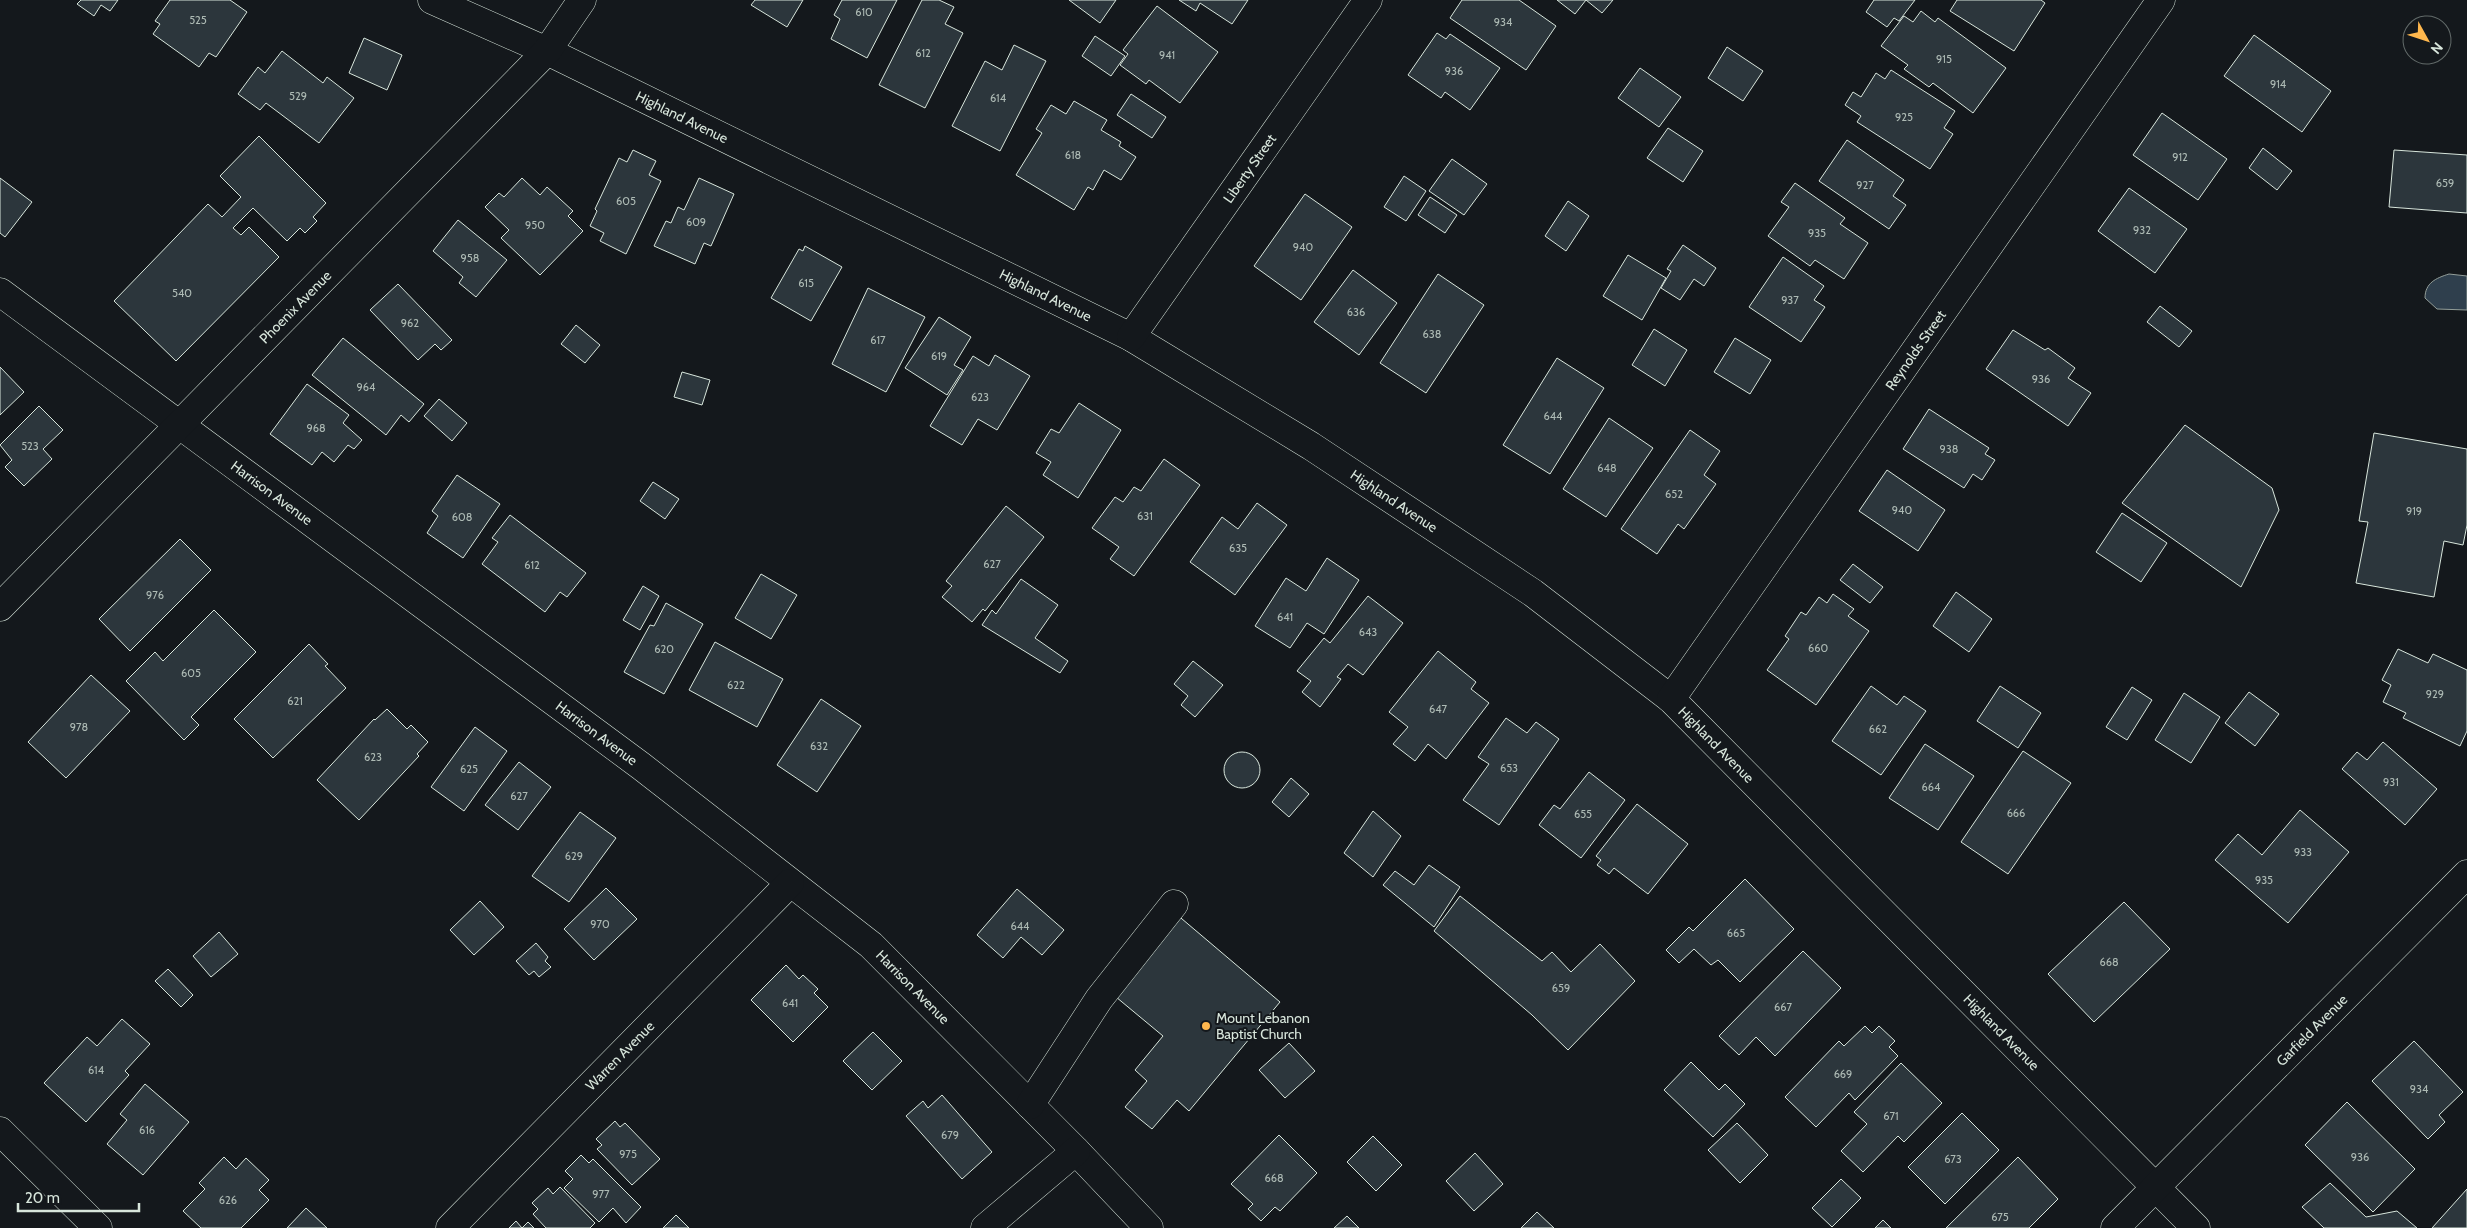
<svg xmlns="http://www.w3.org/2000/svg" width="2467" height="1228" viewBox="0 0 2467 1228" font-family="Cabin,sans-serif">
  <rect width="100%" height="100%" fill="#14181c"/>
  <path fill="#2f3f4d" stroke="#939e99" d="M2449 274 2467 276V310L2437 309 2425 298C2425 283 2436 278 2449 274Z"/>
  <g fill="#2c363c" stroke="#d8e6dc">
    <path d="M81 0H118L110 11 101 5 94 16 77 4Z"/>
    <path d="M170 0H230L247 12 216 57 209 53 199 67 153 34 160 24 155 21Z"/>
    <path d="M755 0H803L787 27 751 5Z"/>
    <path d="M842 0H897L867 58 831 39 840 19 834 15Z"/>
    <path d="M922 0H939L954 7 945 24 963 33 925 108 879 85Z"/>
    <path d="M1069 0H1116L1100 23Z"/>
    <path d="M1179 0H1248L1232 24 1200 3 1196 11Z"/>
    <path d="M1462 0H1519L1556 26 1526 70 1450 18Z"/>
    <path d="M1557 0H1586L1575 14Z"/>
    <path d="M1586 0H1613L1602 13Z"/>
    <path d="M1874 0H1915L1899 21 1894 18 1887 27 1866 12Z"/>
    <path d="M1957 0H2041L2045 3 2014 51 1950 11Z"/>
    <path d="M1157 6 1218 52 1180 103 1149 80 1146 84 1120 65 1128 54 1123 50Z"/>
    <path d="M1921 11 1935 22 1938 18 2006 68 1973 113 1933 83 1929 87 1904 69 1908 65 1881 46 1904 16 1913 22Z"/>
    <path d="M1437 33 1446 39 1450 34 1500 68 1470 110 1445 92 1441 98 1408 75Z"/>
    <path d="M2254 35 2331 91 2302 132 2224 76Z"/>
    <path d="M1095 36 1125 56 1111 76 1082 56Z"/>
    <path d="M364 38 402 55 387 90 349 73Z"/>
    <path d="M1014 45 1046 61 1000 151 952 126 985 61 1002 70Z"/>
    <path d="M1727 47 1763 71 1743 101 1708 78Z"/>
    <path d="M282 51 323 83 327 77 354 98 319 143 266 103 260 110 238 94 258 67 265 73Z"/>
    <path d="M1640 68 1681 97 1659 127 1618 98Z"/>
    <path d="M1891 70 1955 111 1944 128 1953 134 1930 169 1857 122 1861 116 1845 105 1853 92 1861 97 1876 73 1885 79Z"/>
    <path d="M1131 94 1166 117 1152 138 1117 115Z"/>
    <path d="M1074 101 1107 120 1101 130 1121 142 1119 146 1136 157 1121 180 1104 170 1093 190 1088 187 1074 210 1016 175 1042 133 1036 129 1051 105 1066 114Z"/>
    <path d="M2162 113 2227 159 2198 200 2133 155Z"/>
    <path d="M1668 128 1703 151 1683 182 1647 158Z"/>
    <path d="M259 136 326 203 313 217 317 221 305 233 300 228 287 241 253 208 233 228 241 235 249 227 279 257 176 361 114 301 208 204 222 217 241 197 220 176Z"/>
    <path d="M1847 140 1904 180 1893 196 1906 205 1889 229 1819 181Z"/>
    <path d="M2263 148 2292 171 2277 190 2249 168Z"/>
    <path d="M633 150 656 161 649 175 661 181 626 254 600 241 604 233 590 226 597 211 595 209 619 158 627 162Z"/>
    <path d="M2394 150 2467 155V213L2389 207Z"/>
    <path d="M1452 159 1487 184 1464 215 1429 191Z"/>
    <path d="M1404 176 1426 191 1406 221 1384 207Z"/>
    <path d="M0 178 32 202 5 237 0 233Z"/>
    <path d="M522 178 540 195 547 187 573 211 568 216 583 231 540 275 501 238 509 230 485 207 499 193 504 197Z"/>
    <path d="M699 178 734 194 711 246 704 243 695 264 654 246 666 221 671 223 678 207 684 210Z"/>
    <path d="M1795 183 1845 218 1840 224 1868 243 1844 279 1815 260 1810 266 1768 236 1789 207 1781 202Z"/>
    <path d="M2129 188 2187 229 2155 273 2098 231Z"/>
    <path d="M1305 194 1352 227 1301 300 1254 266Z"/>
    <path d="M1430 197 1457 215 1445 233 1418 215Z"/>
    <path d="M1568 201 1589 216 1566 251 1545 236Z"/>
    <path d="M458 220 507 260 476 297 459 283 463 277 433 251Z"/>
    <path d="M1683 245 1716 268 1704 286 1694 279 1680 300 1661 288 1671 271 1667 269Z"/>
    <path d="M805 246 842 267 811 321 771 298 799 249 803 251Z"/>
    <path d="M1628 255 1666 278 1642 320 1603 296Z"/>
    <path d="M1783 257 1824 286 1814 300 1825 307 1801 342 1749 307Z"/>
    <path d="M1353 270 1397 303 1359 355 1314 322Z"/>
    <path d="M1438 274 1484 305 1426 393 1380 363Z"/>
    <path d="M398 284 452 340 441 350 435 344 418 360 370 310Z"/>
    <path d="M868 288 925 317 886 392 832 364Z"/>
    <path d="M2160 306 2192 331 2179 347 2147 322Z"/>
    <path d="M939 317 971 337 954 365 963 370 947 395 905 368Z"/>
    <path d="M576 325 600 345 585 363 561 344Z"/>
    <path d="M1654 329 1687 350 1665 386 1632 365Z"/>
    <path d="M2013 330 2045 350 2048 348 2075 368 2068 378 2091 393 2068 426 1986 369Z"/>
    <path d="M343 338 424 404 409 422 401 415 386 435 312 375Z"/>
    <path d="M1735 338 1771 360 1750 394 1714 372Z"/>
    <path d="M995 355 1030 376 997 430 978 419 962 445 930 426 973 356 989 366Z"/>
    <path d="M1557 358 1604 388 1550 474 1503 445Z"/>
    <path d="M0 367 24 392 0 415Z"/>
    <path d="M682 372 710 380 702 405 674 397Z"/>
    <path d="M307 384 349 415 343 423 362 440 354 449 348 445 334 462 322 452 312 465 270 434Z"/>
    <path d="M439 399 467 423 452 441 424 416Z"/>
    <path d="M1079 403 1121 430 1078 498 1043 475 1051 462 1036 453 1051 429 1059 433Z"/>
    <path d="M39 406 63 430 43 449 52 459 24 486 5 467 12 460 0 445Z"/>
    <path d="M1929 409 1989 448 1985 454 1995 460 1982 480 1973 474 1964 488 1903 449Z"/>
    <path d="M1609 418 1653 448 1606 517 1563 489Z"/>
    <path d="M2185 425 2272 488 2279 510 2241 587 2122 503Z"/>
    <path d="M1690 430 1720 451 1704 475 1716 484 1684 529 1678 524 1657 554 1621 529Z"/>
    <path d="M2374 433 2467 449V525L2463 545 2444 541 2434 597 2356 583 2368 522 2359 521Z"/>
    <path d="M1164 459 1200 485 1134 576 1110 559 1119 547 1092 528 1115 497 1123 502 1134 487 1141 491Z"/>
    <path d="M1887 470 1945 510 1918 551 1859 511Z"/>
    <path d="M457 475 500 504 463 558 427 533 438 516 432 511Z"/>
    <path d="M653 482 679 499 665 519 640 501Z"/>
    <path d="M1257 503 1287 525 1235 595 1190 562 1222 517 1238 529Z"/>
    <path d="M1006 506 1044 537 985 611 983 609 972 622 942 597 952 586 946 581Z"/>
    <path d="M2122 513 2167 543 2141 582 2096 552Z"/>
    <path d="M510 515 586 573 567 597 560 592 545 612 482 564 498 542 492 538Z"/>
    <path d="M180 539 211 570 130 651 99 619Z"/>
    <path d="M1327 558 1359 580 1324 634 1307 623 1290 648 1255 626 1286 578 1306 591Z"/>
    <path d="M1853 564 1883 587 1870 603 1840 580Z"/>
    <path d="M761 574 797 595 771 639 735 618Z"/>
    <path d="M1021 579 1058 605 1035 638 1068 661 1060 673 982 625 992 610 996 614Z"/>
    <path d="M643 586 659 596 640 630 623 620Z"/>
    <path d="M1956 592 1992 619 1969 652 1933 626Z"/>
    <path d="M1833 594 1854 609 1848 616 1869 631 1816 705 1767 670 1789 639 1785 636 1801 612 1806 615 1819 597 1827 603Z"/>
    <path d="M1368 596 1403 623 1363 675 1348 664 1337 677 1341 679 1320 707 1302 692 1311 681 1297 671 1324 638 1330 643Z"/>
    <path d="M666 603 703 624 664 694 624 672 650 625 654 626Z"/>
    <path d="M214 610 256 652 191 717 199 725 184 740 126 681 155 652 163 661Z"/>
    <path d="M715 642 783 679 757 727 689 690Z"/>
    <path d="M309 644 328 664 325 666 346 688 273 758 234 719Z"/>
    <path d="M2398 649 2428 663 2433 654 2467 670V731L2460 746 2403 718 2406 713 2383 702 2391 685 2382 680Z"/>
    <path d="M1438 651 1476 682 1471 689 1489 703 1446 759 1428 744 1415 761 1393 744 1408 727 1389 712Z"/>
    <path d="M1193 661 1223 685 1195 717 1181 705 1188 696 1174 684Z"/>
    <path d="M91 675 130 711 66 778 28 742Z"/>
    <path d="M1871 686 1897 705 1904 696 1926 711 1881 775 1832 741Z"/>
    <path d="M2000 686 2041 713 2018 748 1977 721Z"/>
    <path d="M2132 687 2152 700 2127 740 2106 727Z"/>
    <path d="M2249 692 2279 714 2255 746 2225 723Z"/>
    <path d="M2184 693 2220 717 2191 763 2155 740Z"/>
    <path d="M821 699 861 726 817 792 777 765Z"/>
    <path d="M387 709 407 729 411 725 428 742 417 754 419 756 359 820 317 780 374 719 375 720Z"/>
    <path d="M1506 718 1527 733 1536 722 1559 739 1499 825 1463 800 1489 764 1478 757Z"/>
    <path d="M475 727 507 751 464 811 431 787Z"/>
    <path d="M2383 742 2437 789 2405 825 2342 769 2357 752 2367 760Z"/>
    <path d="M1925 744 1974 776 1938 830 1889 798Z"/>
    <path d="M2023 751 2071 783 2008 874 1961 842Z"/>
    <circle cx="1242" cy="770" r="18"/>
    <path d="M519 762 551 787 518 830 485 805Z"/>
    <path d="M1589 772 1625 800 1581 858 1539 825 1554 805 1560 809Z"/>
    <path d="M1291 778 1309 794 1289 817 1272 802Z"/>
    <path d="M1637 804 1688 844 1648 894 1614 868 1609 874 1597 865 1601 860 1596 856Z"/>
    <path d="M2300 810 2349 852 2288 923 2215 860 2238 834 2262 855Z"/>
    <path d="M1373 811 1401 836 1373 877 1344 853Z"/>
    <path d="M580 812 616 838 569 902 532 876Z"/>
    <path d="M1429 865 1460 887 1434 927 1383 885 1395 871 1414 885Z"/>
    <path d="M1745 879 1794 929 1740 982 1718 960 1711 965 1694 949 1679 963 1666 950 1689 927 1693 931Z"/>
    <path d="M606 888 637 919 594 960 564 929Z"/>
    <path d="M1017 889 1064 930 1042 955 1021 937 1003 958 977 935Z"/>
    <path d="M1460 896 1542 961 1552 952 1571 972 1600 944 1635 981 1568 1050 1532 1015 1434 931Z"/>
    <path d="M480 901 504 927 474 955 450 930Z"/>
    <path d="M2124 902 2170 949 2094 1022 2048 974Z"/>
    <path d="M1175 913 1280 1002 1189 1111 1177 1100 1152 1129 1125 1107 1147 1081 1135 1070 1163 1036 1110 992Z"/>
    <path d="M219 932 238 954 211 977 193 956Z"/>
    <path d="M536 943 548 957 545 961 551 967 539 977 534 971 529 975 516 961Z"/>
    <path d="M1803 951 1841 988 1775 1056 1756 1037 1739 1055 1719 1036Z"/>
    <path d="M786 965 799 979 803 975 818 989 814 993 828 1007 793 1042 751 1000Z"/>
    <path d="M168 969 193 995 181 1007 155 981Z"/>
    <path d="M122 1019 150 1044 125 1071 129 1075 86 1122 44 1083 87 1037 97 1046Z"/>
    <path d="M1865 1026 1872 1033 1879 1026 1895 1041 1889 1047 1898 1056 1855 1100 1849 1093 1816 1127 1785 1097 1839 1041 1844 1046Z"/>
    <path d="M873 1032 902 1061 872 1090 843 1061Z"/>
    <path d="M2414 1041 2463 1092 2439 1115 2445 1122 2428 1139 2372 1081Z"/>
    <path d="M1289 1043 1315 1071 1285 1098 1259 1070Z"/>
    <path d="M1691 1062 1719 1090 1725 1084 1745 1104 1713 1137 1664 1090Z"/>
    <path d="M1901 1063 1942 1103 1904 1142 1898 1136 1863 1172 1841 1151 1867 1124 1854 1112Z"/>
    <path d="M145 1084 189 1122 143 1175 107 1144 127 1120 120 1114Z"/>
    <path d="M942 1095 992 1152 962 1179 906 1116 923 1101 928 1108Z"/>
    <path d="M2347 1102 2415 1169 2373 1212 2305 1145Z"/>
    <path d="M1962 1113 1999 1150 1945 1204 1908 1167Z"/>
    <path d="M615 1121 620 1127 625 1123 660 1159 632 1185 597 1149 602 1145 596 1139Z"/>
    <path d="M1737 1123 1768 1155 1740 1183 1708 1150Z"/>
    <path d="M1279 1135 1317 1173 1280 1211 1275 1207 1261 1221 1248 1209 1253 1204 1231 1184Z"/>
    <path d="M1373 1136 1402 1165 1376 1191 1347 1162Z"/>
    <path d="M1475 1153 1503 1184 1474 1211 1446 1181Z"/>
    <path d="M581 1155 589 1163 593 1159 641 1207 626 1223 613 1208 599 1222 564 1188 573 1179 565 1171Z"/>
    <path d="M224 1157 236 1169 246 1158 269 1180 259 1190 269 1200 241 1228H201L183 1211 205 1189 199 1183Z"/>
    <path d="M2018 1157 2058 1199 2029 1228H1946Z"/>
    <path d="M1841 1179 1861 1198 1832 1227 1812 1208Z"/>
    <path d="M2330 1183 2366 1217 2397 1211 2417 1228H2324L2302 1207Z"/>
    <path d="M560 1187 595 1223 590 1228H546L533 1214 538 1209 532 1203 548 1188 553 1194Z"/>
    <path d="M2467 1189V1228H2432Z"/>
    <path d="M306 1208 327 1228H287Z"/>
    <path d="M1537 1212 1554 1228H1521Z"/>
    <path d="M676 1215 689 1228H663Z"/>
    <path d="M1347 1216 1359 1228H1334Z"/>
    <path d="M1883 1220 1891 1228H1875Z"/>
    <path d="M516 1221 522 1228 528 1222 534 1228H509Z"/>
  </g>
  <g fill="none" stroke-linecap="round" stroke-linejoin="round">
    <g stroke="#d8e6dc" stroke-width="29">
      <g id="minor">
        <path id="s1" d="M432 0 547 51 1131 337 1311 446 1533 593 1671 699 2196 1228"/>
        <path id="s2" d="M0 292 641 766 871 945 1076 1151 1149 1228"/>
        <path id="s3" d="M1131 337 1368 0"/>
        <path id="s4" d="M0 607 547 51 582 0"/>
        <path id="s5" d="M1671 699 2161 0"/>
        <path d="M1030 1105 1099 999 1174 904"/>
        <path d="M0 1131 98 1228"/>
        <path id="s6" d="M450 1228 790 883"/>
        <path d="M985 1228 1076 1151"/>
        <path id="s7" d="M2115 1228 2467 874"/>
      </g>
    </g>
    <use href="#minor" stroke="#14181c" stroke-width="28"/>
  </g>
  <circle fill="#ffb74d" stroke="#14181c" stroke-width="2" cx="1206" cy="1026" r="5"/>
  <g text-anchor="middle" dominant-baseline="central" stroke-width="4" stroke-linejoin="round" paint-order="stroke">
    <g font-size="11" fill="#adbab4">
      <text x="864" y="12">610</text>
      <text x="198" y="20">525</text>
      <text x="1503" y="22">934</text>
      <text x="923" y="53">612</text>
      <text x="1167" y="55">941</text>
      <text x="1944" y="59">915</text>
      <text x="1454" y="71">936</text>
      <text x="2278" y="84">914</text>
      <text x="298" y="96">529</text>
      <text x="998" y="98">614</text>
      <text x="1904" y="117">925</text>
      <text x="1073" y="155">618</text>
      <text x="2180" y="157">912</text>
      <text x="2445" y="183">659</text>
      <text x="1865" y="185">927</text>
      <text x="626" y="201">605</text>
      <text x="696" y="222">609</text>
      <text x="535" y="225">950</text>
      <text x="2142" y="230">932</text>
      <text x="1817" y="233">935</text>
      <text x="1303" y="247">940</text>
      <text x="470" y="258">958</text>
      <text x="806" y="283">615</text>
      <text x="182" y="293">540</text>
      <text x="1790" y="300">937</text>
      <text x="1356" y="312">636</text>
      <text x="410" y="323">962</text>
      <text x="1432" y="334">638</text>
      <text x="878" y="340">617</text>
      <text x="939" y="356">619</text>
      <text x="2041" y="379">936</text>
      <text x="366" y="387">964</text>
      <text x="980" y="397">623</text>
      <text x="1553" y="416">644</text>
      <text x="316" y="428">968</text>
      <text x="30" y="446">523</text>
      <text x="1949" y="449">938</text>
      <text x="1607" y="468">648</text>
      <text x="1674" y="494">652</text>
      <text x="1902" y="510">940</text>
      <text x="2414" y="511">919</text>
      <text x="1145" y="516">631</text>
      <text x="462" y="517">608</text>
      <text x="1238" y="548">635</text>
      <text x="992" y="564">627</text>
      <text x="532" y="565">612</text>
      <text x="155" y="595">976</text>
      <text x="1285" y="617">641</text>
      <text x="1368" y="632">643</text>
      <text x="1818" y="648">660</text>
      <text x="664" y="649">620</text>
      <text x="191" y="673">605</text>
      <text x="736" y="685">622</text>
      <text x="2435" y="694">929</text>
      <text x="295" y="701">621</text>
      <text x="1438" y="709">647</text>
      <text x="79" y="727">978</text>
      <text x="1878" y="729">662</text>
      <text x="819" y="746">632</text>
      <text x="373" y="757">623</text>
      <text x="1509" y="768">653</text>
      <text x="469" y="769">625</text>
      <text x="2391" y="782">931</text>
      <text x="1931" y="787">664</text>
      <text x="519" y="796">627</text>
      <text x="2016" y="813">666</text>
      <text x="1583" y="814">655</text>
      <text x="2303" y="852">933</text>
      <text x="574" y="856">629</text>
      <text x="2264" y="880">935</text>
      <text x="600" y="924">970</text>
      <text x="1020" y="926">644</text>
      <text x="1736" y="933">665</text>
      <text x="2109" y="962">668</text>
      <text x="1561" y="988">659</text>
      <text x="790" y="1003">641</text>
      <text x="1783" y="1007">667</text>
      <text x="96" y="1070">614</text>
      <text x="1843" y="1074">669</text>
      <text x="2419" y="1089">934</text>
      <text x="1891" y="1116">671</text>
      <text x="147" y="1130">616</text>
      <text x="950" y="1135">679</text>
      <text x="628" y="1154">975</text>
      <text x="2360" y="1157">936</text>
      <text x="1953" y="1159">673</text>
      <text x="1274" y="1178">668</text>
      <text x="601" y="1194">977</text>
      <text x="228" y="1200">626</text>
      <text x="2000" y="1217">675</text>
    </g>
    <g font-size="14" fill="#d8e6dc" stroke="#14181c">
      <text stroke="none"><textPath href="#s1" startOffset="276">Highland Avenue</textPath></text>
      <text stroke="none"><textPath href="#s3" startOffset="206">Liberty Street</textPath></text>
      <text stroke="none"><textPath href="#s1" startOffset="681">Highland Avenue</textPath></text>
      <text stroke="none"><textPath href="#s4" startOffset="421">Phoenix Avenue</textPath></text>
      <text stroke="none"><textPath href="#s5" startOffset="426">Reynolds Street</textPath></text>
      <text stroke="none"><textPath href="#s2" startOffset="338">Harrison Avenue</textPath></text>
      <text stroke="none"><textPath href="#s1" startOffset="1086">Highland Avenue</textPath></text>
      <text stroke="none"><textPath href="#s2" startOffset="742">Harrison Avenue</textPath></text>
      <text stroke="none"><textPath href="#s1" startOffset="1491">Highland Avenue</textPath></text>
      <text stroke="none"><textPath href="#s2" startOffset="1148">Harrison Avenue</textPath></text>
      <text stroke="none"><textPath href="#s7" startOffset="279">Garfield Avenue</textPath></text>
      <text stroke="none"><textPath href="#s1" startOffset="1896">Highland Avenue</textPath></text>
      <text stroke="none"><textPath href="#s6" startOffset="242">Warren Avenue</textPath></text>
    </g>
    <g font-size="14" fill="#d8e6dc" stroke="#14181c" text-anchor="start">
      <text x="1216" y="1018">Mount Lebanon<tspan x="1216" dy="16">Baptist Church</tspan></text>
    </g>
  </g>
  <g transform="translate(2427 40) rotate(130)"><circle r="24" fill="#14181c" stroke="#626a69"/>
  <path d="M0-4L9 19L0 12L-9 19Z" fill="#ffb74d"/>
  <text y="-8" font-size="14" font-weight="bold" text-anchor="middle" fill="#d8e6dc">N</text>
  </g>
  <path d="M18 1203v8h121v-8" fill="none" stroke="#d8e6dc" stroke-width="2.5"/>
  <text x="25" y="1203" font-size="15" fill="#d8e6dc" stroke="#14181c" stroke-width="4" paint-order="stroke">20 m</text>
</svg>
